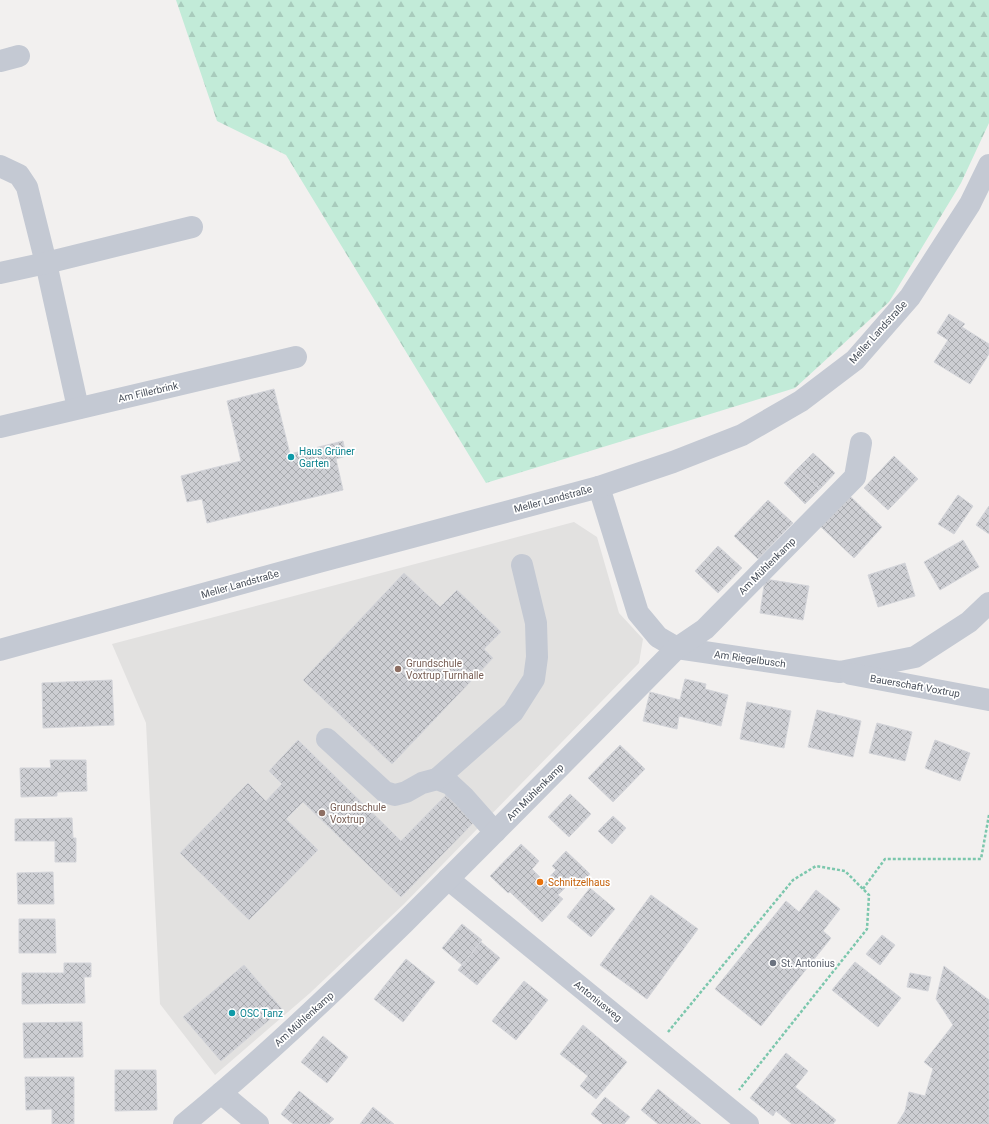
<svg xmlns="http://www.w3.org/2000/svg" width="989" height="1124" viewBox="0 0 989 1124" font-family="Roboto,sans-serif">
  <defs>
    <pattern id="forest-firs" width="22" height="20" patternUnits="userSpaceOnUse"><rect width="22" height="20" fill="#c2ebd8"/><path d="M5 1l3.5 6h-7zM16 11l3.5 6h-7z" fill="#a8cbbc"/></pattern>
    <pattern id="building-cross-hatch" width="8" height="8" patternUnits="userSpaceOnUse"><rect width="8" height="8" fill="#cdced3"/><path d="M0 0l8 8M0 8l8-8" fill="none" stroke="#a8aaae"/></pattern>
  </defs>
  <rect width="100%" height="100%" fill="#f2f0ef"/>
  <path fill="#e2e1e0" d="M574 522 597 537 619 613 643 639 639 663 404 904 310 993 215 1075 160 1004 146 723 112 644Z"/>
  <path fill="url(#forest-firs)" d="M176 0H989V123L961 183 889 302 795 388 486 483 286 155 217 121Z"/>
  <g fill="url(#building-cross-hatch)" stroke="#d4d5da">
    <path d="M949 314 965 324 962 327 989 344V354L970 384 934 362 948 340 937 333Z"/>
    <path d="M274 389 290 454 343 441 346 456 336 459 343 490 207 523 202 499 187 502 181 476 241 461 227 401Z"/>
    <path d="M813 453 835 473 820 489 798 468Z"/>
    <path d="M894 456 918 479 888 510 864 488Z"/>
    <path d="M798 468 820 489 805 504 784 483Z"/>
    <path d="M849 495 882 527 854 558 820 526Z"/>
    <path d="M958 495 973 506 954 534 938 524Z"/>
    <path d="M768 500 793 523 758 559 734 536Z"/>
    <path d="M989 506V534L976 525Z"/>
    <path d="M963 540 979 567 940 590 924 562Z"/>
    <path d="M718 546 742 568 718 593 695 571Z"/>
    <path d="M905 563 915 596 878 607 868 575Z"/>
    <path d="M404 573 440 607 457 590 501 632 484 649 493 658 392 764 303 680Z"/>
    <path d="M765 579 809 586 803 620 760 613Z"/>
    <path d="M685 679 706 684 705 689 728 695 721 726 679 716 677 729 643 721 650 692 680 700Z"/>
    <path d="M112 680 114 725 43 728 42 683Z"/>
    <path d="M747 702 791 711 784 748 740 739Z"/>
    <path d="M817 710 861 721 853 757 808 747Z"/>
    <path d="M877 723 912 732 905 761 869 753Z"/>
    <path d="M298 740 401 841 446 795 474 822 401 897 303 802 286 819 318 850 249 920 180 853 248 783 266 801 282 784 269 771Z"/>
    <path d="M935 740 970 753 960 781 925 768Z"/>
    <path d="M620 745 645 769 613 802 588 778Z"/>
    <path d="M50 760H86L87 791 57 792V796L21 797 20 768H51Z"/>
    <path d="M570 794 591 814 569 837 548 817Z"/>
    <path d="M613 816 626 828 612 844 598 831Z"/>
    <path d="M72 818 73 838H76V862H55V841H15V819Z"/>
    <path d="M521 844 539 861 532 869 545 882 556 870 552 866 566 851 590 874 576 889 570 883 558 895 563 899 542 922 510 892 508 893 490 876Z"/>
    <path d="M53 872 54 904H18L17 873Z"/>
    <path d="M590 888 615 909 591 937 567 917Z"/>
    <path d="M816 890 840 909 823 931 831 938 761 1026 715 989 786 901 799 912Z"/>
    <path d="M651 895 698 929 647 999 600 965Z"/>
    <path d="M19 919H55L56 953H19Z"/>
    <path d="M462 924 482 940 462 965 442 948Z"/>
    <path d="M882 935 895 945 880 965 866 954Z"/>
    <path d="M481 942 500 958 477 985 458 970Z"/>
    <path d="M406 959 435 982 403 1022 374 999Z"/>
    <path d="M855 962 901 998 878 1027 832 990Z"/>
    <path d="M64 963H91V977H84L85 1003 22 1004V973H64Z"/>
    <path d="M244 965 282 1009 221 1061 183 1017Z"/>
    <path d="M944 966 989 1000V1124H897L905 1111 909 1092 925 1096 933 1069 924 1062 953 1025 936 999Z"/>
    <path d="M910 973 931 977 928 991 907 987Z"/>
    <path d="M524 981 548 1000 516 1040 492 1021Z"/>
    <path d="M82 1022 83 1057 24 1058 23 1023Z"/>
    <path d="M583 1025 627 1062 596 1099 580 1086 588 1076 560 1054Z"/>
    <path d="M323 1036 348 1057 327 1083 301 1062Z"/>
    <path d="M786 1053 808 1071 795 1087 836 1120 833 1124H792L776 1111 773 1116 750 1098Z"/>
    <path d="M115 1070H156L157 1110 115 1111Z"/>
    <path d="M25 1077H74V1124H52V1109L26 1110Z"/>
    <path d="M658 1089 701 1124H658L641 1110Z"/>
    <path d="M299 1091 334 1119 329 1124H293L281 1114Z"/>
    <path d="M605 1097 630 1117 624 1124H603L591 1114Z"/>
    <path d="M373 1107 394 1124H360Z"/>
  </g>
  <g fill="none" stroke-linecap="round" stroke-linejoin="round">
    <g stroke="#7cc7ad" stroke-width="2.5" stroke-dasharray="3 2" stroke-linecap="butt">
      <path d="M863 889 885 859H981L989 815"/>
      <path d="M668 1032 793 880 816 866 845 871 869 895 867 929 739 1090"/>
    </g>
    <g stroke="#c4c9d3" stroke-width="22">
      <path d="M0 61 19 56"/>
      <path d="M0 166 19 175 27 187 46 263 78 408"/>
      <path d="M0 273 46 263 192 227"/>
      <path d="M0 427 296 357"/>
      <path d="M599 487 638 613 658 637 677 648 840 672 915 657 969 622 989 603"/>
      <path d="M0 650 319 562 599 487 673 462 742 435 801 401 855 360 910 297 970 204 989 165"/>
      <path d="M851 674 989 700"/>
      <path d="M327 739 385 792 395 795 406 792 422 783 437 779 450 784 464 797 495 832"/>
      <path d="M437 779 513 712 534 679 537 657 536 623 522 565"/>
      <path d="M448 879 748 1124"/>
      <path d="M221 1093 258 1124"/>
      <path d="M184 1124C261 1061 333 992 405 922 496 832 586 740 677 648L705 629 855 477 861 443"/>
    </g>
  </g>
  <g fill="#0f9aa8" stroke="#fff" stroke-width="1.5">
    <circle cx="291" cy="457" r="4"/>
    <circle cx="232" cy="1013" r="4"/>
  </g>
  <g fill="#8d6e63" stroke="#fff" stroke-width="1.5">
    <circle cx="398" cy="669" r="4"/>
    <circle cx="322" cy="813" r="4"/>
  </g>
  <circle fill="#e8710a" stroke="#fff" stroke-width="1.5" cx="540" cy="882" r="4"/>
  <circle fill="#6b7280" stroke="#fff" stroke-width="1.5" cx="773" cy="963" r="4"/>
  <g text-anchor="middle" dominant-baseline="central" stroke-width="3.5" stroke-linejoin="round" paint-order="stroke">
    <g font-size="10" fill="#49505b" stroke="#fff">
      <text transform="translate(878 332) rotate(-48)">Meller Landstraße</text>
      <text transform="translate(148 392) rotate(-13)">Am Fillerbrink</text>
      <text transform="translate(553 499) rotate(-15)">Meller Landstraße</text>
      <text transform="translate(767 566) rotate(-45)">Am Mühlenkamp</text>
      <text transform="translate(240 584) rotate(-16)">Meller Landstraße</text>
      <text transform="translate(750 659) rotate(8)">Am Riegelbusch</text>
      <text transform="translate(915 686) rotate(10)">Bauerschaft Voxtrup</text>
      <text transform="translate(535 792) rotate(-45)">Am Mühlenkamp</text>
      <text transform="translate(598 1001) rotate(39)">Antoniusweg</text>
      <text transform="translate(304 1019) rotate(-42)">Am Mühlenkamp</text>
    </g>
    <g font-size="10" fill="#0d838f" stroke="#fff" text-anchor="start">
      <text x="299" y="451">Haus Grüner<tspan x="299" dy="12">Garten</tspan></text>
      <text x="240" y="1013">OSC Tanz</text>
    </g>
    <g font-size="10" fill="#785e54" stroke="#fff" text-anchor="start">
      <text x="406" y="663">Grundschule<tspan x="406" dy="12">Voxtrup Turnhalle</tspan></text>
      <text x="330" y="807">Grundschule<tspan x="330" dy="12">Voxtrup</tspan></text>
    </g>
    <g font-size="10" fill="#c56008" stroke="#fff" text-anchor="start">
      <text x="548" y="882">Schnitzelhaus</text>
    </g>
    <g font-size="10" fill="#5b616d" stroke="#fff" text-anchor="start">
      <text x="781" y="963">St. Antonius</text>
    </g>
  </g>
</svg>
